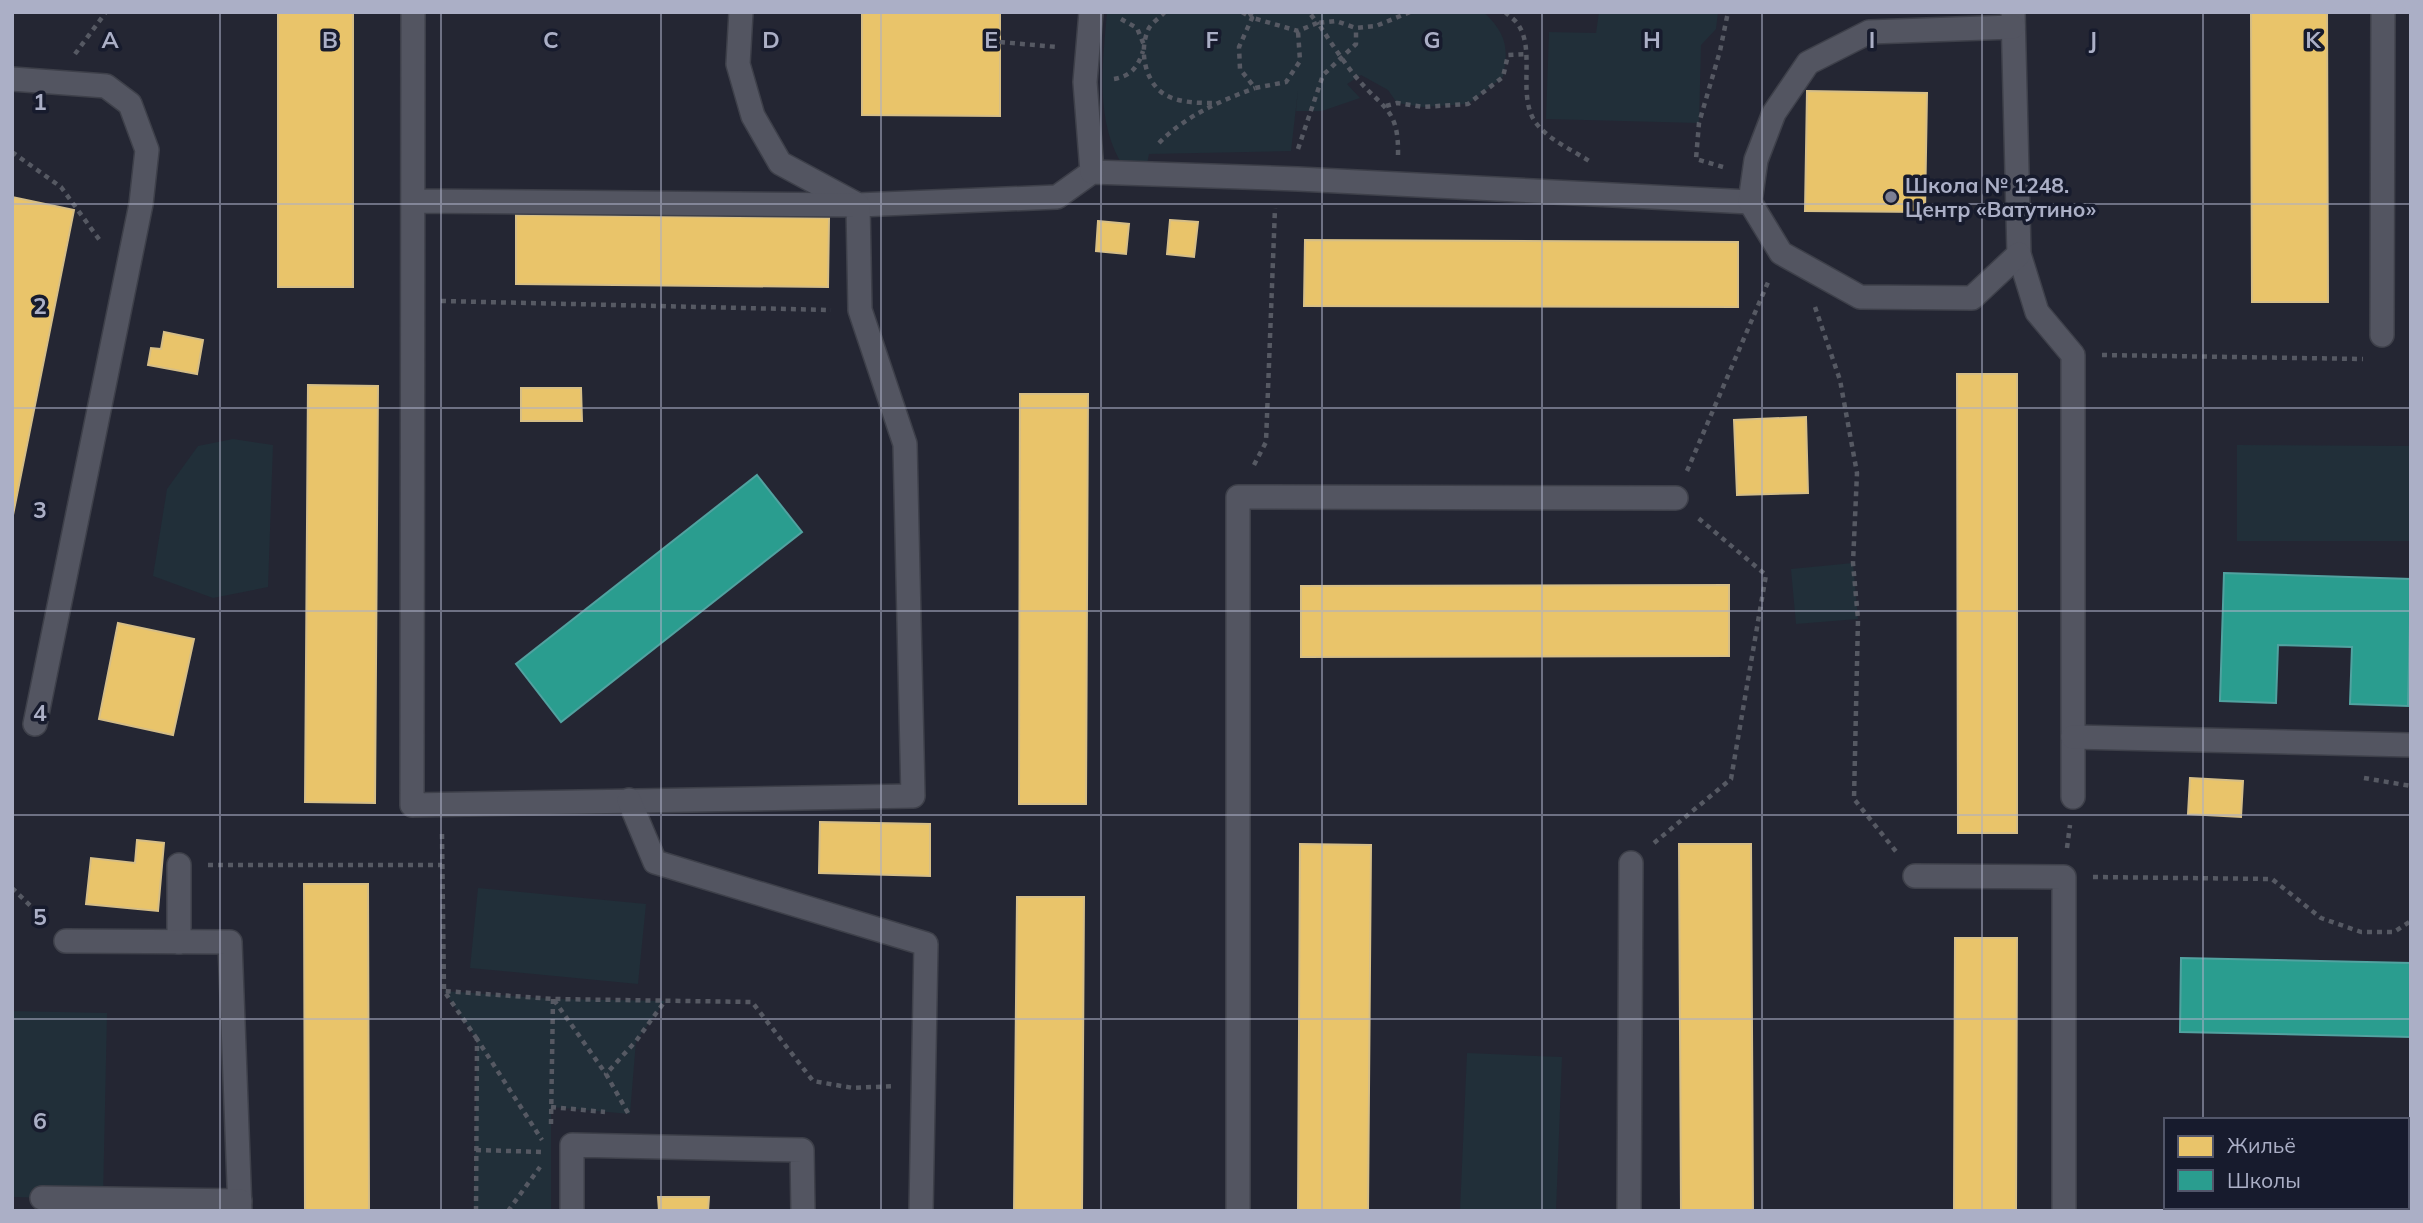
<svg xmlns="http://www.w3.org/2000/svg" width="2423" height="1223" viewBox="0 0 2423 1223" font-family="Mulish,sans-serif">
  <rect width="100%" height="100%" fill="#242633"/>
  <g fill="#212f39">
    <path d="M1107 12H1484C1506 34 1509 47 1503 77L1468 104 1423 107 1397 103 1388 90 1361 75 1347 84 1360 98 1322 111H1296L1298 90 1291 151 1149 154 1147 164 1120 161C1095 117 1103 61 1107 12Z"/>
    <path d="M1599 12H1718L1716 29 1701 45 1699 123 1546 119 1549 32 1596 33Z"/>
    <path d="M233 439 273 445 268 587 213 598 153 576 167 489 198 446Z"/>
    <path d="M2237 445 2411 446V541H2237Z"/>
    <path d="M1853 563 1858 619 1796 624 1791 569Z"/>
    <path d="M478 888 646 904 638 984 470 968Z"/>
    <path d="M444 991 553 999 665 1001 636 1041 630 1114 551 1107V1211H474L477 1040Z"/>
    <path d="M12 1011 107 1013 103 1199 12 1197Z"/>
    <path d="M1467 1053 1562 1057 1556 1211H1460Z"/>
  </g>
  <g fill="#e9c46a" stroke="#d6be86" stroke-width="2">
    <rect x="278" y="12" width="75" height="275"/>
    <path d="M862 12H1000V116L862 115Z"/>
    <path d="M2251 12H2327L2328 302H2252Z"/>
    <path d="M1807 91 1927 93 1925 212 1805 211Z"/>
    <path d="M12 197 74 210 12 520Z"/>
    <path d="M516 215 829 218 828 287 516 284Z"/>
    <path d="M1170 220 1198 222 1194 257 1167 254Z"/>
    <path d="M1098 221 1129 224 1126 254 1096 251Z"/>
    <path d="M1305 240 1738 242V307L1304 306Z"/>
    <path d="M164 332 203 340 197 374 148 365 151 348 161 349Z"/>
    <path d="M1957 374H2017V833H1958Z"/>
    <path d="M308 385 378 386 375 803 305 802Z"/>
    <path d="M521 388H581L582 421H521Z"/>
    <path d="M1020 394H1088L1086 804H1019Z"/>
    <path d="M1806 417 1808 493 1737 495 1734 420Z"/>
    <path d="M1729 585V656L1301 657V586Z"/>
    <path d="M118 623 194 639 173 735 99 719Z"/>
    <path d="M2190 778 2243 781 2241 817 2188 814Z"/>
    <path d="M820 822 930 824V876L819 873Z"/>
    <path d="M137 840 164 843 158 911 86 904 91 858 135 863Z"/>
    <path d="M1300 844 1371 845 1368 1211H1298Z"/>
    <path d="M1679 844H1751L1753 1211H1681Z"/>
    <path d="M304 884H368L369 1211H305Z"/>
    <path d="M1017 897H1084L1082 1211H1014Z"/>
    <path d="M1955 938H2017L2016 1211H1954Z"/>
    <path d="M658 1197H709L708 1211H659Z"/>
    <rect x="2196" y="1207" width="41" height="4"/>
  </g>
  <g fill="#2a9d8f" stroke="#51a2a0" stroke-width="2">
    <path d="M757 475 802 532 561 722 516 664Z"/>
    <path d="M2224 573 2411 579 2408 706 2350 704 2352 647 2278 645 2276 703 2220 701Z"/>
    <path d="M2181 958 2411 963V1037L2180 1032Z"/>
  </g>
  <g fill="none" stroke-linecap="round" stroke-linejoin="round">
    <g stroke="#3e404a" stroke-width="26">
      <g id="service">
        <path d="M741 12 738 64 753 116 780 163 858 205 1057 197 1092 172 1298 179 1750 202"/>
        <path d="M1091 12 1085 82 1092 172"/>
        <path d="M2013 12 2019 254 2037 312 2073 355V797"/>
        <path d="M2013 27 1869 32 1808 63 1774 113 1756 160 1750 202 1781 253 1860 297 1972 298 2019 254"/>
        <path d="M12 79 106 86 130 104 147 150 141 204 35 724"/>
        <path d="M413 201 858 205 860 310 905 444 913 796 412 805 413 12"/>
        <path d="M2382 335 2383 12"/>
        <path d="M2073 737 2411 745"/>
        <path d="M629 800 655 862 926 944 921 1211"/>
        <path d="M179 865V942"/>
        <path d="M1915 876 2064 877V1211"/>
        <path d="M66 941 230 942 240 1211"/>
        <path d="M42 1198 240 1201"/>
        <path d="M572 1211V1145L802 1150 803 1211"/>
        <path d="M1238 1211V497L1676 498"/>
        <path d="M1629 1211 1631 863"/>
      </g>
    </g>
    <g stroke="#565963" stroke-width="4.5" stroke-dasharray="5 5" stroke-linecap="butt">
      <path d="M1165 12C1160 17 1152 23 1149 28 1139 48 1144 77 1160 91 1174 103 1197 103 1214 103"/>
      <path d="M1242 12 1252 18 1239 47 1240 69 1255 88 1286 82 1300 61 1298 31"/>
      <path d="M1249 12 1253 18 1298 31 1317 23 1309 12"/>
      <path d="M1505 12C1509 16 1514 19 1517 23 1537 49 1516 96 1536 123 1550 141 1571 149 1589 161"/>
      <path d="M1121 19 1137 28 1144 45"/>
      <path d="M1000 42 1057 47"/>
      <path d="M75 54 106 12"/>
      <path d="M1114 79C1131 76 1138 67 1143 51"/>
      <path d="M1386 106 1397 103 1423 107 1468 104 1503 77 1508 55 1526 54"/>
      <path d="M1159 143C1185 116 1220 101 1255 88"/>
      <path d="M1298 149 1323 75 1356 44V28"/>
      <path d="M12 152 61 187 101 242"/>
      <path d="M1398 155C1399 107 1382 109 1356 77 1342 60 1330 41 1318 23L1336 21 1356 28 1376 26 1410 12"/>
      <path d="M1723 167 1696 159 1699 123 1720 51 1728 12"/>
      <path d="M441 301 831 310"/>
      <path d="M1815 307 1840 380 1857 473 1853 563 1858 619 1854 799 1898 854"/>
      <path d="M2102 355 2363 359"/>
      <path d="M1254 465 1266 442 1275 208"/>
      <path d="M1687 471 1769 280"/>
      <path d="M2364 778 2411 786"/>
      <path d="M442 834 444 991"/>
      <path d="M1654 843 1731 779 1766 575 1697 517"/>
      <path d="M2067 848 2070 825"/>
      <path d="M208 865H442"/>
      <path d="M2093 877 2272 879 2321 918 2361 932H2394L2411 921"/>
      <path d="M12 888 45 920"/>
      <path d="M554 1000 606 1074"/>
      <path d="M477 1039 444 991 553 999 752 1002 813 1081 853 1088 894 1086"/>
      <path d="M551 1107 605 1112"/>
      <path d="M628 1113 606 1074 636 1041 665 1001"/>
      <path d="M551 1124 553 999"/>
      <path d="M476 1150 542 1152"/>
      <path d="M476 1211 477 1039 542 1140"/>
      <path d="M508 1211 540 1167"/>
    </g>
    <use href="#service" stroke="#535561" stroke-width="23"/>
  </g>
  <path fill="none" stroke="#abafc6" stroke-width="2" stroke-opacity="0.55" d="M220 12V1211M441 12V1211M661 12V1211M881 12V1211M1101 12V1211M1322 12V1211M1542 12V1211M1762 12V1211M1982 12V1211M2203 12V1120M12 204H2411M12 408H2411M12 611H2411M12 815H2411M12 1019H2411M2203 1207V1211"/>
  <circle fill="#7c7f93" stroke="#171b2d" stroke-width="2.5" cx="1891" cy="197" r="7"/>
  <g text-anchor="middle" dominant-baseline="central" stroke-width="7" stroke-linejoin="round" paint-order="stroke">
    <g font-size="21" font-weight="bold" fill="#abafc6" stroke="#171b2d" text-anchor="start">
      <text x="1905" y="185">Школа № 1248.<tspan x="1905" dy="24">Центр «Ватутино»</tspan></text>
    </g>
  </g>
  <g font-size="23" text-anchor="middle" font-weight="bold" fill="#abafc6" stroke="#171b2d" stroke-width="7" stroke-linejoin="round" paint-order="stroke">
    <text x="110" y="48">A</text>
    <text x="330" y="48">B</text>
    <text x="551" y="48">C</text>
    <text x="771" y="48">D</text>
    <text x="991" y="48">E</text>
    <text x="1212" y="48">F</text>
    <text x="1432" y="48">G</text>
    <text x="1652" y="48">H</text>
    <text x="1872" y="48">I</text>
    <text x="2093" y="48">J</text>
    <text x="2313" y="48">K</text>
    <text x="40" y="110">1</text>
    <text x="40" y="314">2</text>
    <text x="40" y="518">3</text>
    <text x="40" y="721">4</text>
    <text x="40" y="925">5</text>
    <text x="40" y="1129">6</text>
  </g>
  <rect width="2423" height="1223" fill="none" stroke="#abafc6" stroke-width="28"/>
  <rect x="2164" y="1118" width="245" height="91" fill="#171b2d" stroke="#52566a" stroke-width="2"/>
  <rect x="2178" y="1136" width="35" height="21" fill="#e9c46a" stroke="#52566a" stroke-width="2"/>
  <text x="2227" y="1153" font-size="21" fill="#abafc6">Жильё</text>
  <rect x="2178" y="1170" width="35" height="21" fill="#2a9d8f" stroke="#52566a" stroke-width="2"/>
  <text x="2227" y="1188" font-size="21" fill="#abafc6">Школы</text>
</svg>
